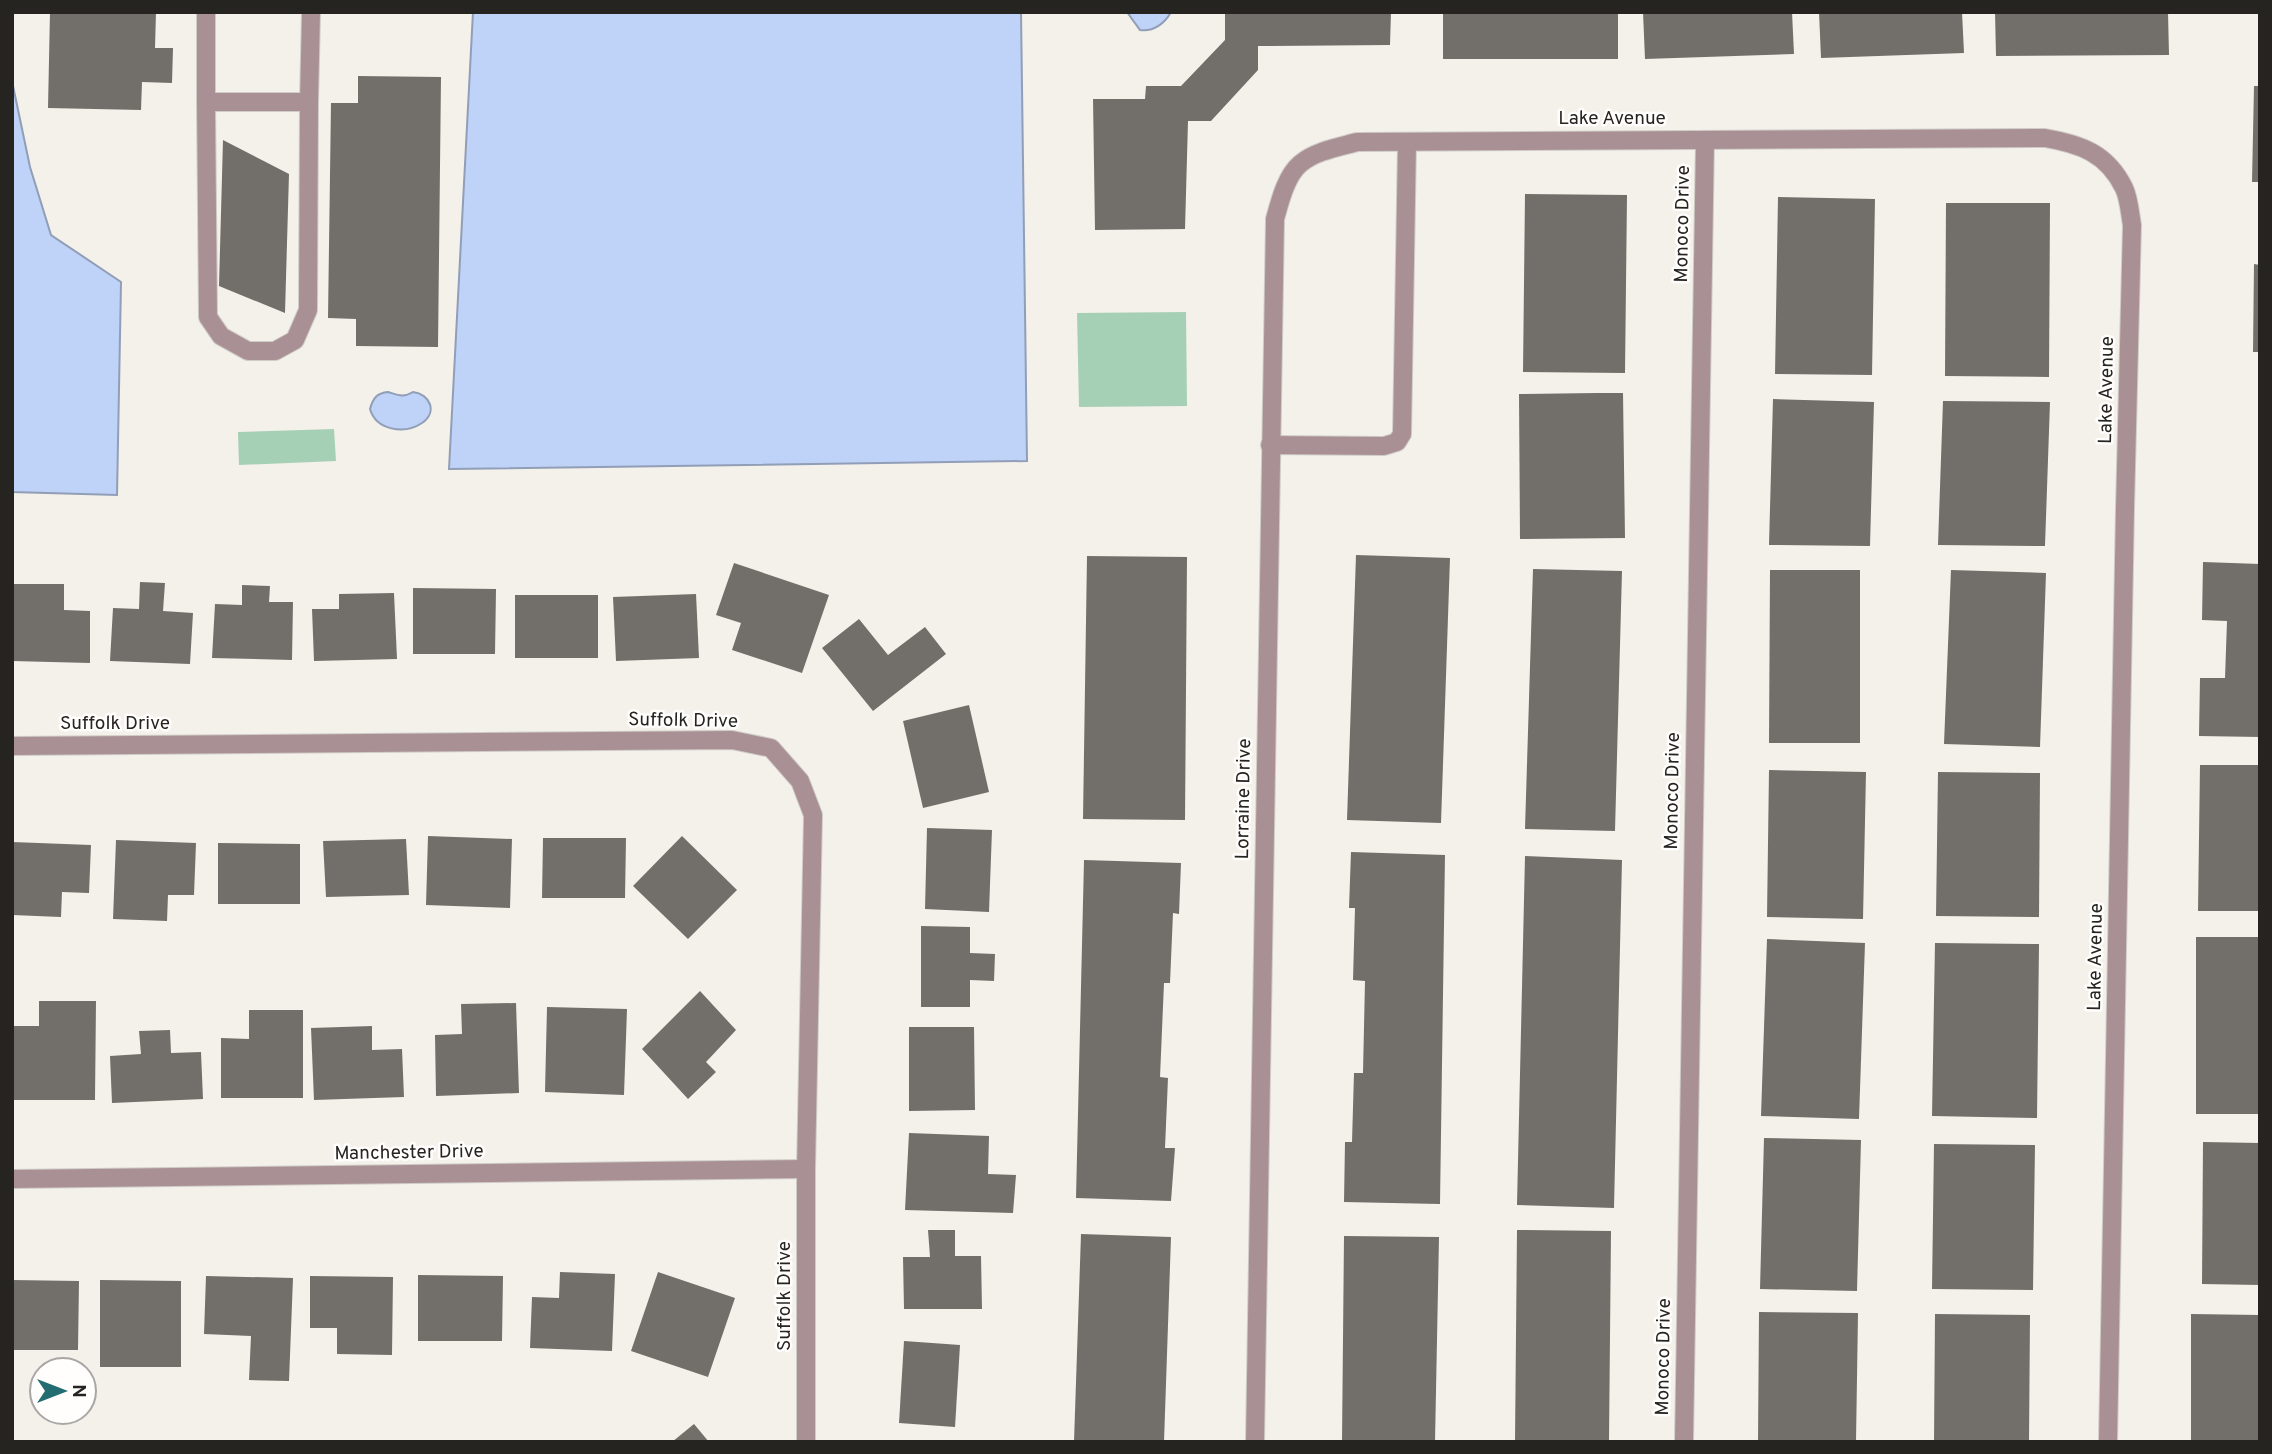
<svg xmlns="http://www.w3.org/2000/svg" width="2272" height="1454" viewBox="0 0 2272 1454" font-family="Overpass,sans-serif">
  <rect width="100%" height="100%" fill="#f4f0ea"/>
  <g fill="#a6d0b5">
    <path d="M1186 312 1187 406 1079 407 1077 313Z"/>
    <path d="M334 429 336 461 239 465 238 432Z"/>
  </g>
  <g fill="#bfd2f7" stroke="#919eb7" stroke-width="2">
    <path d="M473 12H1021L1027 461 449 469Z"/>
    <path d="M1127 12H1171C1165 23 1154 32 1140 30Z"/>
    <path d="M12 81 30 167 51 235 121 282 117 495 12 492Z"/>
    <path d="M388 392C398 395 403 398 413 392 430 394 438 412 422 423 404 435 376 430 370 409 373 398 377 393 388 392Z"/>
  </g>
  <g fill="#726f6a">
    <path d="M50 12H156L155 48H173L172 83 142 82 141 110 48 108Z"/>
    <path d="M1225 12H1391L1390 45 1258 46V70L1211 121H1188L1185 229 1095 230 1093 99H1145L1146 86H1181L1225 40Z"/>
    <rect x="1443" y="12" width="175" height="47"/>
    <path d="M1643 12H1792L1794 54 1645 59Z"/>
    <path d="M1819 12H1962L1964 53 1821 58Z"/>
    <path d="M1995 12H2168L2169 55 1996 56Z"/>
    <path d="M358 76 441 77 438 347 356 346V319L328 318 331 103H358Z"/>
    <path d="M2254 86H2260V182H2252Z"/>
    <path d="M223 140 289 174 285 313 219 286Z"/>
    <path d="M1525 194 1627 195 1625 373 1523 372Z"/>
    <path d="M1778 197 1875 199 1872 375 1775 374Z"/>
    <path d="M1946 203H2050L2049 377 1945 376Z"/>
    <path d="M2254 264 2260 265V352H2253Z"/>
    <path d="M1597 393H1623L1625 538 1520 539 1519 394Z"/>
    <path d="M1773 399 1874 402 1870 546 1769 545Z"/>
    <path d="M1943 401 2050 402 2045 546 1938 545Z"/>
    <path d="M1356 555 1450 558 1441 823 1347 820Z"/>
    <path d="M1087 556 1187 557 1185 820 1083 819Z"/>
    <path d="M2203 562 2260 564V737L2199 736 2200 678H2225L2227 621 2202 620Z"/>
    <path d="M734 563 829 595 802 673 732 650 741 623 716 615Z"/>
    <path d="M1533 569 1622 571 1615 831 1525 829Z"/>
    <path d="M1770 570H1860V743H1769Z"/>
    <path d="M1951 570 2046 573 2040 747 1944 744Z"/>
    <path d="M140 582 165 583 163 611 193 613 190 664 110 661 113 608 139 609Z"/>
    <path d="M12 584H64V610L90 611V663L12 661Z"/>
    <path d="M242 585 270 586 269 602H293L292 660 212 658 215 604 242 605Z"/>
    <path d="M413 588 496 589 495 654H413Z"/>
    <path d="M394 593 397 659 314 661 312 609H339V594Z"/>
    <path d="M696 594 699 658 616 661 613 597Z"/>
    <rect x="515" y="595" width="83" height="63"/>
    <path d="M859 619 888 655 925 627 946 654 873 711 822 648Z"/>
    <path d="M969 705 989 792 923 808 903 721Z"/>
    <path d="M2200 765H2260V911H2198Z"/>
    <path d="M1769 770 1866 772 1863 919 1767 917Z"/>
    <path d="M1938 772 2040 773 2039 917 1936 916Z"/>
    <path d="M927 828 992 830 989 912 925 909Z"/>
    <path d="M428 836 512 839 510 908 426 905Z"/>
    <path d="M682 836 737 890 688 939 633 886Z"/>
    <path d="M543 838H626L625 898H542Z"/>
    <path d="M406 839 409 895 326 897 323 841Z"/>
    <path d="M116 840 196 843 194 895H168L167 921 113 919Z"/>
    <path d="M12 842 91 845 89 893 62 892 61 917 12 915Z"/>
    <path d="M218 843 300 844V904H218Z"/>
    <path d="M1351 852 1445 855 1440 1204 1344 1202 1345 1142H1352L1354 1073H1363L1365 981 1353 980 1355 908H1349Z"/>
    <path d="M1525 856 1622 860 1614 1208 1517 1205Z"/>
    <path d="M1084 860 1181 863 1179 914 1173 913 1170 983H1164L1160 1077 1168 1078 1165 1148H1175L1171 1201 1076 1198Z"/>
    <path d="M921 926 970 927V953L995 954 994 981 970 980V1007H921Z"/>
    <rect x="2196" y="937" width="64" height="177"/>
    <path d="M1767 939 1865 943 1859 1119 1761 1116Z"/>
    <path d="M1935 943 2039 944 2037 1118 1932 1116Z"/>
    <path d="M700 991 736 1030 706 1062 716 1072 688 1099 642 1049Z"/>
    <path d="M39 1001H96L95 1100H12V1026H39Z"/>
    <path d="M516 1003 519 1093 436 1096 435 1035 462 1034 461 1004Z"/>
    <path d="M547 1007 627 1009 624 1095 545 1092Z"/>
    <path d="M249 1010H303V1098H221V1038L249 1039Z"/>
    <path d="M372 1026V1050L402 1049 404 1097 314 1100 311 1028Z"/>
    <path d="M909 1027H974L975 1110 909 1111Z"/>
    <path d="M170 1030 171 1053 201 1052 203 1099 112 1103 110 1056 141 1054 139 1031Z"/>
    <path d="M909 1133 989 1136 988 1174 1016 1175 1013 1213 905 1210Z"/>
    <path d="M1764 1138 1861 1140 1857 1291 1760 1289Z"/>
    <path d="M2203 1142 2260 1143V1285L2202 1284Z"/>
    <path d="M1934 1144 2035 1145 2033 1290 1932 1289Z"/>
    <path d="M928 1230H955V1256H981L982 1309H904L903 1257H930Z"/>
    <path d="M1517 1230 1611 1231 1609 1442H1515Z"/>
    <path d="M1081 1234 1171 1237 1164 1442H1074Z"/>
    <path d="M1344 1236 1439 1237 1435 1442H1342Z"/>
    <path d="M560 1272 615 1274 612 1351 530 1348 532 1297 559 1298Z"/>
    <path d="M658 1272 735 1298 708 1377 631 1351Z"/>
    <path d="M418 1275 503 1276 502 1341H418Z"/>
    <path d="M206 1276 293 1278 289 1381 249 1380 251 1336 204 1334Z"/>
    <path d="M310 1276 393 1277 392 1355 337 1354V1328H310Z"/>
    <path d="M12 1280 79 1281 78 1350H12Z"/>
    <path d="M100 1280 181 1281V1367H100Z"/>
    <path d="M1759 1312 1858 1313 1856 1442H1758Z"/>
    <path d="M1935 1314 2030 1315 2029 1442H1934Z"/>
    <path d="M2191 1314 2260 1315V1442H2191Z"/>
    <path d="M904 1341 960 1345 955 1427 899 1423Z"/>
    <path d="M694 1424 709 1442H672Z"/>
  </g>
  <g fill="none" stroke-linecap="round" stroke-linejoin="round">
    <g stroke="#cfcbc6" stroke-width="20">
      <g id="minor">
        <path d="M206 12V102H309L311 12"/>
        <path d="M206 102 208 317 221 336 248 351H275L295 340 308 310 309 102"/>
        <path d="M1270 445 1384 446 1397 442 1402 434 1407 142"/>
        <path d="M12 746 732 740 771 748 800 781 813 815 806 1169V1442"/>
        <path d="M12 1179 806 1169"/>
        <path d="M1255 1442 1275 219C1280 201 1286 176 1300 164 1315 151 1339 147 1357 142L2045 138C2080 144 2107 153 2124 188 2129 198 2130 214 2132 225L2125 508 2108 1442"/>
        <path d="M1684 1442 1705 140"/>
      </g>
    </g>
    <use href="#minor" stroke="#a99095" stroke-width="18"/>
  </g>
  <g text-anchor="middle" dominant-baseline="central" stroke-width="5" stroke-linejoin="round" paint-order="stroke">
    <g font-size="19" fill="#252421" stroke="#fffefd">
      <text x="1612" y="119">Lake Avenue</text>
      <text transform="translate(1683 224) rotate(-89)">Monoco Drive</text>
      <text transform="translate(2107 390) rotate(-89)">Lake Avenue</text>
      <text transform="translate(683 721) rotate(1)">Suffolk Drive</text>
      <text x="115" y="724">Suffolk Drive</text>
      <text transform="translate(1673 791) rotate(-89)">Monoco Drive</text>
      <text transform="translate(1244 799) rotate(-89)">Lorraine Drive</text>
      <text transform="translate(2096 957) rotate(-89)">Lake Avenue</text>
      <text transform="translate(409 1153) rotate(-1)">Manchester Drive</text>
      <text transform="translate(785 1296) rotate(-90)">Suffolk Drive</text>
      <text transform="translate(1664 1357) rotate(-89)">Monoco Drive</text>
    </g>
  </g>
  <rect width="2272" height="1454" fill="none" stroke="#252421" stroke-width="28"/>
  <g transform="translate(63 1391) rotate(90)"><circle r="33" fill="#fffefd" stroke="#a8a7a5" stroke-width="2"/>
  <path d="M0-5L12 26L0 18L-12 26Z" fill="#226d72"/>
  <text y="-10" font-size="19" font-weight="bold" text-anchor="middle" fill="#252421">N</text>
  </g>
</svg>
